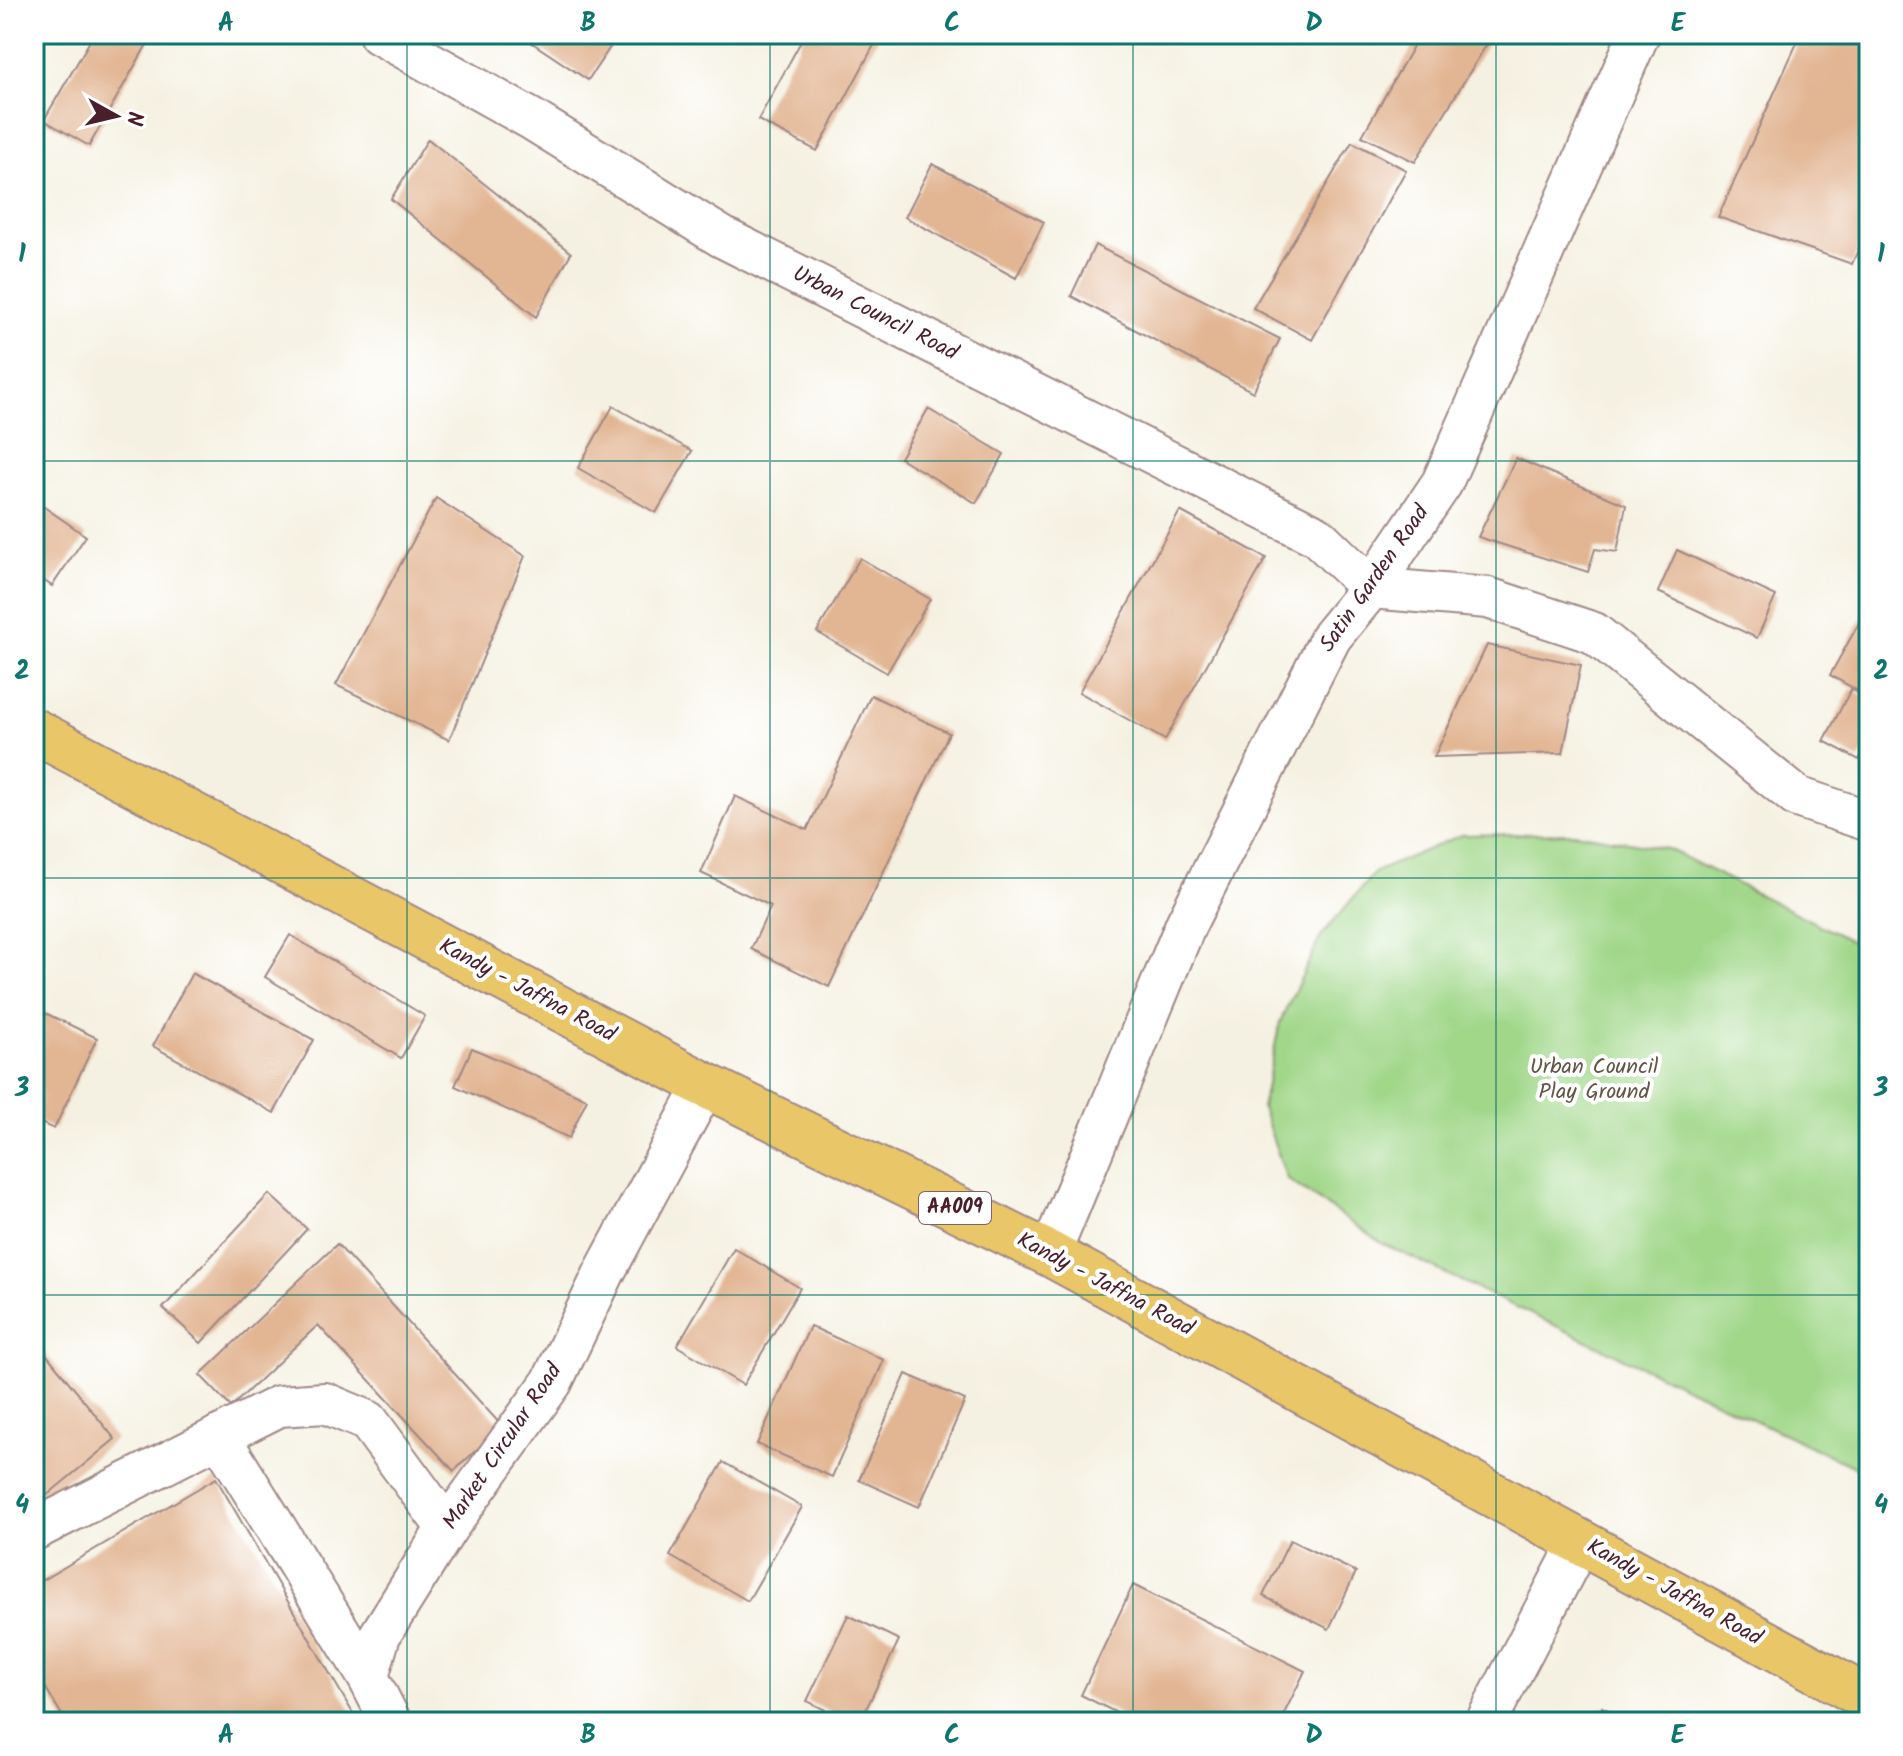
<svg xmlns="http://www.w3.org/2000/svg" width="1903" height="1756" viewBox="0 0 1903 1756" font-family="Kalam,sans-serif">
  <rect width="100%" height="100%" fill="#fff"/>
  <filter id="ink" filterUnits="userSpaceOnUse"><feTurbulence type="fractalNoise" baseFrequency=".0125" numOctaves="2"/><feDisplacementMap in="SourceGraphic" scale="16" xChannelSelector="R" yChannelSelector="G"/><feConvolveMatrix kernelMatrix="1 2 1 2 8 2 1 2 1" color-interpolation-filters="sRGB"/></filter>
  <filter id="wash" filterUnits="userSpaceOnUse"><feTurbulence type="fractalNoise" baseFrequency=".006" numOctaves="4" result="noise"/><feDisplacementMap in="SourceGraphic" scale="32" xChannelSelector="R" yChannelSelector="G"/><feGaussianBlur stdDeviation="1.8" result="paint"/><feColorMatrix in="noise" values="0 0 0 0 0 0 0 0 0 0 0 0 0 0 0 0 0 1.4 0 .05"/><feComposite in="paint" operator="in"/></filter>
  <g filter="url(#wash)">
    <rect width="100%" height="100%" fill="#f5f1e2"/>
    <path fill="#a0d789" stroke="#757b5a" stroke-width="2" d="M1575 833 1668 849 1869 950V1474L1383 1244 1287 1179 1262 1108 1280 1022 1321 936 1375 872 1461 835Z"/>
    <g id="blocks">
      <g fill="#e2b593">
        <path d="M94 34H136L149 41 89 146 44 120Z"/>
        <path d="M519 34H619L588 80Z"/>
        <path d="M805 34H880L817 151 758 120Z"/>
        <path d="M1420 34H1493L1415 162 1362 136Z"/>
        <path d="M1801 34H1845L1869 43V225L1852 264 1718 217Z"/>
        <path d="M428 139 571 253 536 317 391 199Z"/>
        <path d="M1352 142 1406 170 1312 340 1253 308Z"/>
        <path d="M932 164 1044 222 1016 278 905 217Z"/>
        <path d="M1095 245 1280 339 1253 392 1071 296Z"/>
        <path d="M613 406 692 451 656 513 578 468Z"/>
        <path d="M928 409 1004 454 976 503 900 458Z"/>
        <path d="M1516 458 1626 505 1617 552 1595 549 1588 572 1478 537Z"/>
        <path d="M436 498 525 556 449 740 336 685Z"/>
        <path d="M34 500 86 536 52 586 34 574Z"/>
        <path d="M1180 511 1266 558 1165 740 1079 692Z"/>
        <path d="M1677 550 1776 596 1757 638 1658 592Z"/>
        <path d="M860 558 930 599 887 673 817 632Z"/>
        <path d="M1869 605V697L1830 675Z"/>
        <path d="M1487 645 1581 665 1563 753 1434 757Z"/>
        <path d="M1851 689 1869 699V741L1859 760 1824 741Z"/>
        <path d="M871 695 949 733 829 987 751 949 771 906 701 873 735 796 807 830Z"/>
        <path d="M290 935 425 1016 401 1058 265 977Z"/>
        <path d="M192 973 314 1040 274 1113 153 1046Z"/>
        <path d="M39 1010 97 1038 54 1129 34 1120V1021Z"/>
        <path d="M472 1048 587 1099 569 1138 455 1086Z"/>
        <path d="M269 1194 307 1229 201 1343 163 1308Z"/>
        <path d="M337 1244 502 1426 454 1471 318 1325 231 1407 200 1375Z"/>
        <path d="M734 1248 800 1288 743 1385 677 1346Z"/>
        <path d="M810 1326 884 1360 832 1477 757 1444Z"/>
        <path d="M34 1339 115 1439 34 1506Z"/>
        <path d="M906 1374 965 1400 919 1507 859 1480Z"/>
        <path d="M723 1462 802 1507 748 1601 670 1556Z"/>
        <path d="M216 1478 358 1722H66L34 1668V1585Z"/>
        <path d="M1290 1540 1356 1572 1329 1629 1263 1596Z"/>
        <path d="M1133 1585 1305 1671 1280 1722H1135L1081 1695Z"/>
        <path d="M848 1615 899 1640 860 1722H850L807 1701Z"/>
        <path d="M1602 1707 1632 1722H1596Z"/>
      </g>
    </g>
  </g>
  <g filter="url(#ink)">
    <use href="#blocks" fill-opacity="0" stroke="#a08886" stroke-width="2"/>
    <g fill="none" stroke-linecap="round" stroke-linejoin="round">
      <g stroke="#a08886" stroke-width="44">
        <g id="minor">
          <path d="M379 34 531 119 722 237 1317 536 1371 588 1488 598 1594 633 1797 797 1869 821"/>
          <path d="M1050 1254 1186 924 1331 637 1371 588 1442 483 1639 34"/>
          <path d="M219 1436 368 1677"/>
          <path d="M34 1530 279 1406 325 1403 368 1421 447 1528"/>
          <path d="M391 1722 368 1677 380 1635 447 1528 552 1382 605 1271 705 1085"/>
          <path d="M1486 1722 1580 1542"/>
        </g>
      </g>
      <g stroke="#a08886" stroke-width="48">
        <path id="highway" d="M34 731 705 1085 1050 1254 1869 1699"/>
      </g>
      <use href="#minor" stroke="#fff" stroke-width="40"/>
      <use href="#highway" stroke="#e9c769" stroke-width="44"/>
    </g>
  </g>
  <path fill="none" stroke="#0f766e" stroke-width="2" stroke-opacity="0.55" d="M407 34V1722M770 34V1722M1133 34V1722M1496 34V1722M34 461H1869M34 878H1869M34 1295H1869"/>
  <g text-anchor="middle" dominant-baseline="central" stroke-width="8" stroke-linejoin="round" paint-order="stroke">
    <rect fill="#fff" stroke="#80626b" stroke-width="2" x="919" y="1192" width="72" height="32" rx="6"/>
    <g font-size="20" font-weight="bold" fill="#4a1f2b">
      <text x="955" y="1208">AA009</text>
    </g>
    <g font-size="22" fill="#4a1f2b" stroke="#fff">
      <text transform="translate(875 314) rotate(27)">Urban Council Road</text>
      <text transform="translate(1375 579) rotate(-55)">Satin Garden Road</text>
      <text transform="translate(527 991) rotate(28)">Kandy - Jaffna Road</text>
      <text transform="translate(1105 1285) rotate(28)">Kandy - Jaffna Road</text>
      <text transform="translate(503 1447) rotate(-56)">Market Circular Road</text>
      <text transform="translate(1674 1593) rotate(29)">Kandy - Jaffna Road</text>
    </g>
    <g font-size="22" fill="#645647" stroke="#fff">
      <text x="1594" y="1067">Urban Council<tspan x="1594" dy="25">Play Ground</tspan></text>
    </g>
  </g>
  <rect width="1903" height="1756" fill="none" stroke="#fff" stroke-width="88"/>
  <g transform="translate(116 116) rotate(98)" stroke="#ffffff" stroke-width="6" paint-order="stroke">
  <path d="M0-6L14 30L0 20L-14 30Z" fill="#4a1f2b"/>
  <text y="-12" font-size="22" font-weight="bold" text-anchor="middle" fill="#4a1f2b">N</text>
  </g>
  <rect x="44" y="44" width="1815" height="1668" fill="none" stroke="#0f766e" stroke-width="3"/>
  <g font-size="26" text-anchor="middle" font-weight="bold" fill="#0f766e">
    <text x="226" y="31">A</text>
    <text x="588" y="31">B</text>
    <text x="952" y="31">C</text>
    <text x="1314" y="31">D</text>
    <text x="1678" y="31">E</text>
    <text x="22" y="262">1</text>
    <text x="1881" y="262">1</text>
    <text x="22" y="679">2</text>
    <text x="1881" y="679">2</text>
    <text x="22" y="1096">3</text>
    <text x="1881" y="1096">3</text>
    <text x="22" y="1513">4</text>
    <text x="1881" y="1513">4</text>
    <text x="226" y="1743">A</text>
    <text x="588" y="1743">B</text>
    <text x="952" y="1743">C</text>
    <text x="1314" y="1743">D</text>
    <text x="1678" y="1743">E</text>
  </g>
</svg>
